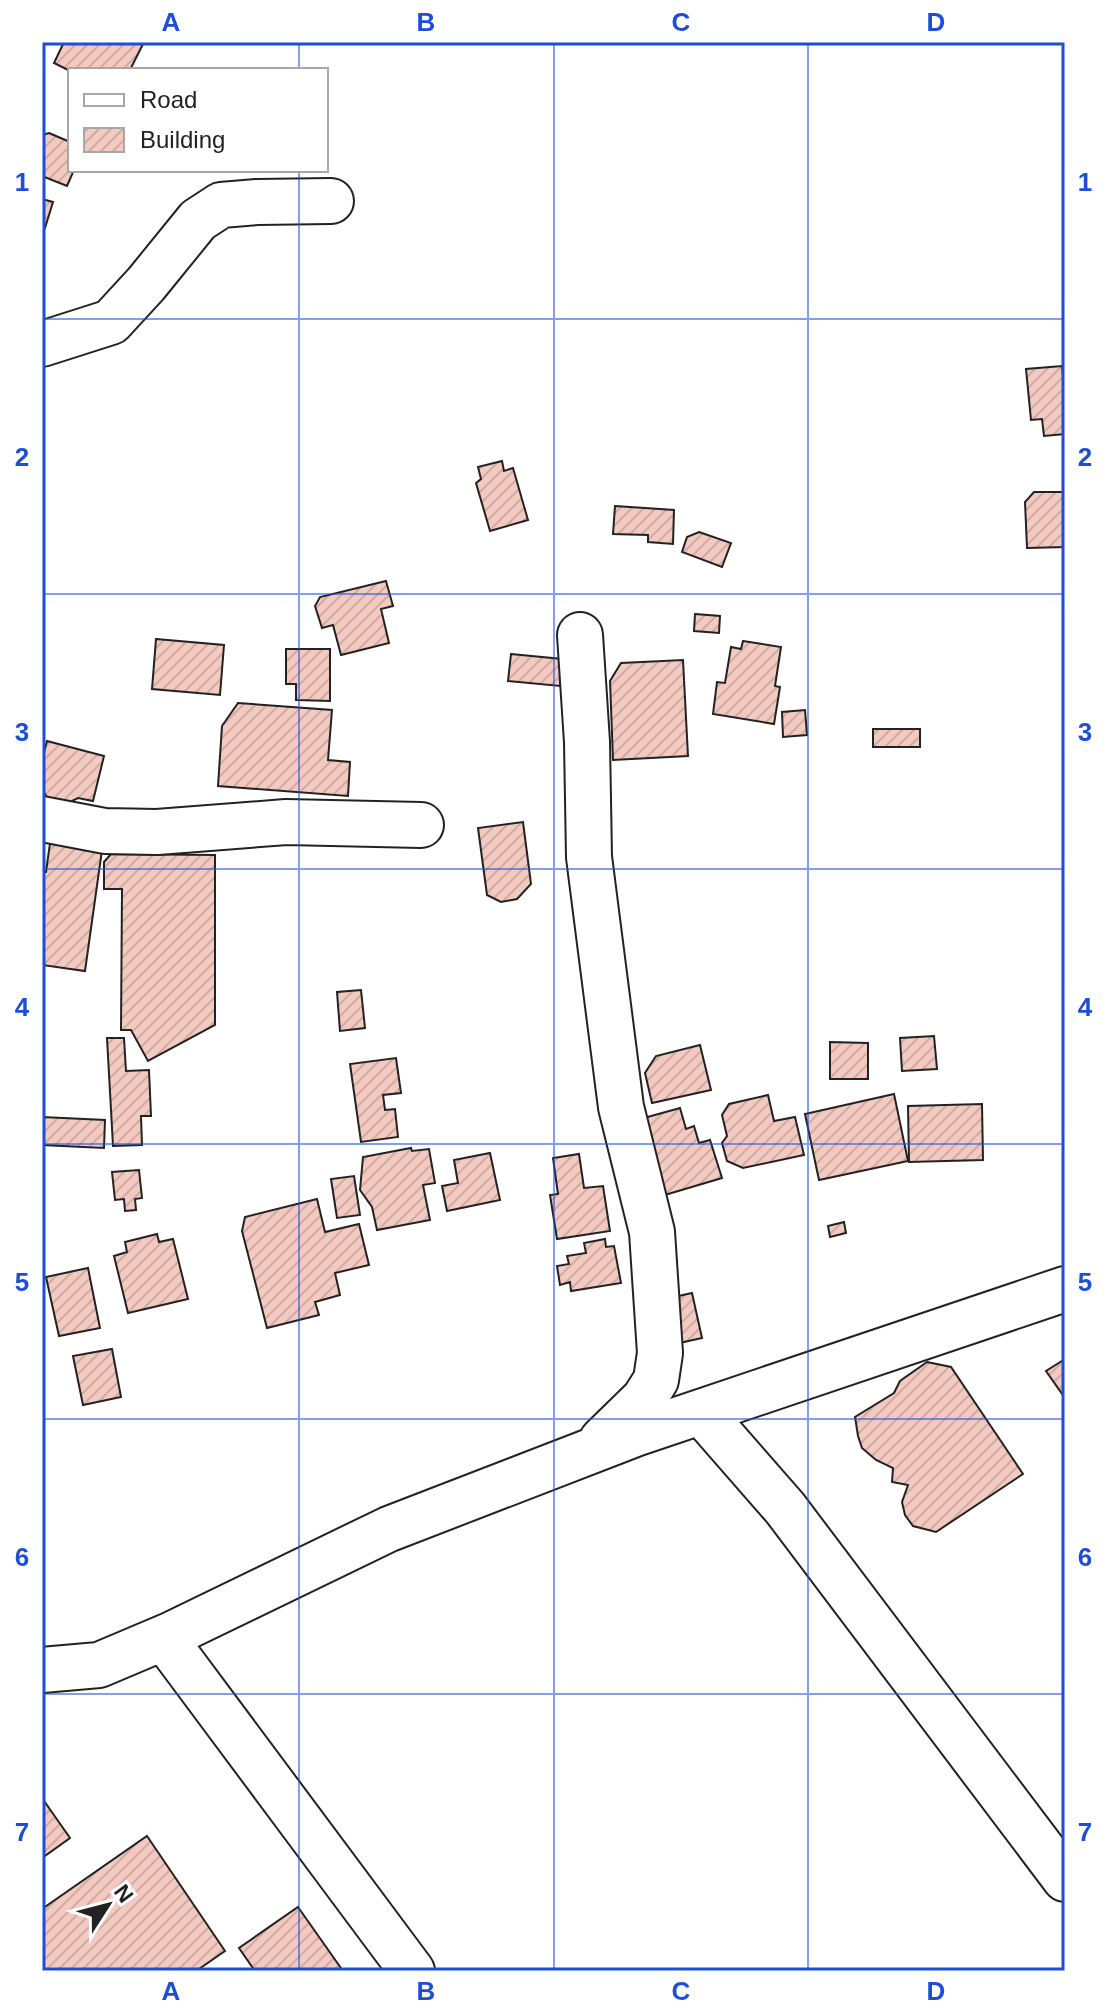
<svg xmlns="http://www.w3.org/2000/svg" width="1107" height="2013" viewBox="0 0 1107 2013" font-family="Helvetica,sans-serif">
  <defs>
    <pattern id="building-hatch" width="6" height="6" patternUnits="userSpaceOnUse" patternTransform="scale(2)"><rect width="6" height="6" fill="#f3c9c0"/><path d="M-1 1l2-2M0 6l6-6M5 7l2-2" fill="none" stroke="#d0aca5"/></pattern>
  </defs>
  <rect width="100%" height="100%" fill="#fff"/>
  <g fill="url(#building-hatch)" stroke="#222" stroke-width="2">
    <path d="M64 42H144L130 70 70 71 54 63Z"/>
    <path d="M49 133 70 142V170H74L67 186 42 176V135Z"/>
    <path d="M42 199 53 202 45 228 42 227Z"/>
    <path d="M1062 366 1065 397V434L1044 436 1042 419 1031 420 1026 369Z"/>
    <path d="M502 461 504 471 513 468 528 520 490 531 476 483 481 479 478 467Z"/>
    <path d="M1034 492H1065V547L1027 548 1025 502Z"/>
    <path d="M615 506 674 510 673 544 648 542V535L613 534Z"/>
    <path d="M699 532 731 543 722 567 682 552 687 537Z"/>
    <path d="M386 581 393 606 381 609 389 643 341 655 333 625 322 628 315 606 320 597Z"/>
    <path d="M695 614 720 616 719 633 694 631Z"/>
    <path d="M156 639 224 645 220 695 152 689Z"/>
    <path d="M743 641 781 647 775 686 780 687 774 724 713 714 717 682 725 683 731 647 741 649Z"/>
    <path d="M286 649H330V701L296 700V684H286Z"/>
    <path d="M511 654 562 659 560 686 508 681Z"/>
    <path d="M683 660 688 756 613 760 610 681 621 663Z"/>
    <path d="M238 703 332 710 328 760 350 762 348 796 218 786 222 726Z"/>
    <path d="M805 710 807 735 783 737 782 712Z"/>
    <rect x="873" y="729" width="47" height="18"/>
    <path d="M47 741 104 756 93 801 78 798 68 803 48 799 42 789V760Z"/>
    <path d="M523 822 531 884 517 899 501 902 487 895 478 828Z"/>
    <path d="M50 843 102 850 85 971 42 965V872H46Z"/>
    <path d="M111 854 215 855V1025L148 1061 131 1030H121L122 889H104V862Z"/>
    <path d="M361 990 365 1028 340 1031 337 992Z"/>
    <path d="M934 1036 937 1069 902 1071 900 1038Z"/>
    <path d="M107 1038H124L126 1071 149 1070 151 1116H141L142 1145 113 1146Z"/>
    <path d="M830 1042 868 1043V1079H830Z"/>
    <path d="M700 1045 711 1090 652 1103 645 1073 656 1056Z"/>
    <path d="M396 1058 401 1093 383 1095 385 1110 395 1109 398 1137 361 1142 350 1064Z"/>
    <path d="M894 1094 908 1161 819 1180 805 1114Z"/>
    <path d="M768 1095 774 1121 795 1117 804 1155 743 1168 727 1161 722 1143 727 1136 722 1115 729 1104Z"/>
    <path d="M982 1104 983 1160 909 1162 908 1106Z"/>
    <path d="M680 1108 686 1129 694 1126 699 1143 710 1140 722 1178 648 1200 626 1123Z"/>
    <path d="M42 1117 105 1120 104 1148 42 1145Z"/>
    <path d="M411 1148 412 1151 429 1149 435 1183 423 1185 430 1220 377 1230 372 1207 360 1190 363 1157Z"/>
    <path d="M490 1153 500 1200 447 1211 442 1186 458 1183 454 1160Z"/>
    <path d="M579 1154 584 1188 603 1186 610 1231 557 1239 550 1195 558 1194 553 1158Z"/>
    <path d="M139 1170 142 1198 135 1199 136 1210 125 1211 124 1199 115 1200 112 1172Z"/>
    <path d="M354 1176 360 1215 337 1218 331 1179Z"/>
    <path d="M317 1199 325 1232 359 1224 369 1265 335 1273 340 1295 315 1302 319 1315 267 1328 242 1231 245 1217Z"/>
    <path d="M844 1222 846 1233 830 1237 828 1226Z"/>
    <path d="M157 1234 159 1242 173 1239 188 1299 128 1313 114 1256 127 1252 125 1242Z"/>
    <path d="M605 1239 606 1247 614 1246 621 1283 571 1291 570 1282 560 1285 557 1266 569 1264 567 1256 586 1253 584 1243Z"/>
    <path d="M88 1268 100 1328 59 1336 46 1277Z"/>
    <path d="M692 1293 702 1338 675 1344 665 1299Z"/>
    <path d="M112 1349 121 1397 83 1405 73 1356Z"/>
    <path d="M1065 1359V1398L1046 1371Z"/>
    <path d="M927 1362 951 1367 1023 1474 936 1532 913 1526 905 1515 902 1502 908 1485 892 1482 893 1468 876 1460 862 1448 858 1436 855 1417 894 1393 900 1381Z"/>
    <path d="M42 1798 70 1838 42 1858Z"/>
    <path d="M147 1836 225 1951 196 1971H42V1909Z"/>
    <path d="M298 1907 343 1971H255L239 1948Z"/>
  </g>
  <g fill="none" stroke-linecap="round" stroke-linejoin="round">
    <g stroke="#222" stroke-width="48">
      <g id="minor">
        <path d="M42 344 111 322 146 284 198 220 221 205 257 202 331 201"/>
        <path d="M580 635 587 742 589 857 621 1107 652 1232 660 1353 656 1380 644 1399 602 1440"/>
        <path d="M42 819 105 831 157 832 286 822 421 825"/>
        <path d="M702 1413 785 1508 1065 1879"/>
        <path d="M164 1638 412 1971"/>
        <path d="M42 1670 99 1665 170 1635 389 1529 635 1434 1065 1289"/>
      </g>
    </g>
    <use href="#minor" stroke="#fff" stroke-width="44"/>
  </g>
  <path fill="none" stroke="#1d4ed8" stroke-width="2" stroke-opacity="0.55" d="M299 42V70M554 42V1971M808 42V1971M299 170V1971M42 319H1065M42 594H1065M42 869H1065M42 1144H1065M42 1419H1065M42 1694H1065"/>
  <rect width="1107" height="2013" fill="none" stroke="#ffffff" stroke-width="88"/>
  <rect x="68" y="68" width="260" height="104" fill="#ffffff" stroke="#a7a7a7" stroke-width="2"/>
  <rect x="84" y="94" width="40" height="12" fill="#ffffff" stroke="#a7a7a7" stroke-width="2"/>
  <text x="140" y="108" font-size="24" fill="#222222">Road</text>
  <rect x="84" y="128" width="40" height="24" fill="url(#building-hatch)" stroke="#a7a7a7" stroke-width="2"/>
  <text x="140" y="148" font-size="24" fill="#222222">Building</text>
  <g transform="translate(108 1905) rotate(54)" stroke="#ffffff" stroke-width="6" paint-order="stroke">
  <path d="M0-6L14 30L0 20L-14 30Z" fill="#222222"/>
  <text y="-12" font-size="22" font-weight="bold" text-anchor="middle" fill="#222222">N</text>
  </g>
  <rect x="44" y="44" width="1019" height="1925" fill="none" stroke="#1d4ed8" stroke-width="3"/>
  <g font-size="26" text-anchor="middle" font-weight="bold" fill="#1d4ed8">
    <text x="171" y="31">A</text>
    <text x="426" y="31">B</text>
    <text x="681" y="31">C</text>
    <text x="936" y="31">D</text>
    <text x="22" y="191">1</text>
    <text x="1085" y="191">1</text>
    <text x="22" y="466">2</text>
    <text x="1085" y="466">2</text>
    <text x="22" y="741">3</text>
    <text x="1085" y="741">3</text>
    <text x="22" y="1016">4</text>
    <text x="1085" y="1016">4</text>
    <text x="22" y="1291">5</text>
    <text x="1085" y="1291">5</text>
    <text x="22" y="1566">6</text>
    <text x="1085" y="1566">6</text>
    <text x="22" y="1841">7</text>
    <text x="1085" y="1841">7</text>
    <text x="171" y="2000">A</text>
    <text x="426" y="2000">B</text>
    <text x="681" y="2000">C</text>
    <text x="936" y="2000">D</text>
  </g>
</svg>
